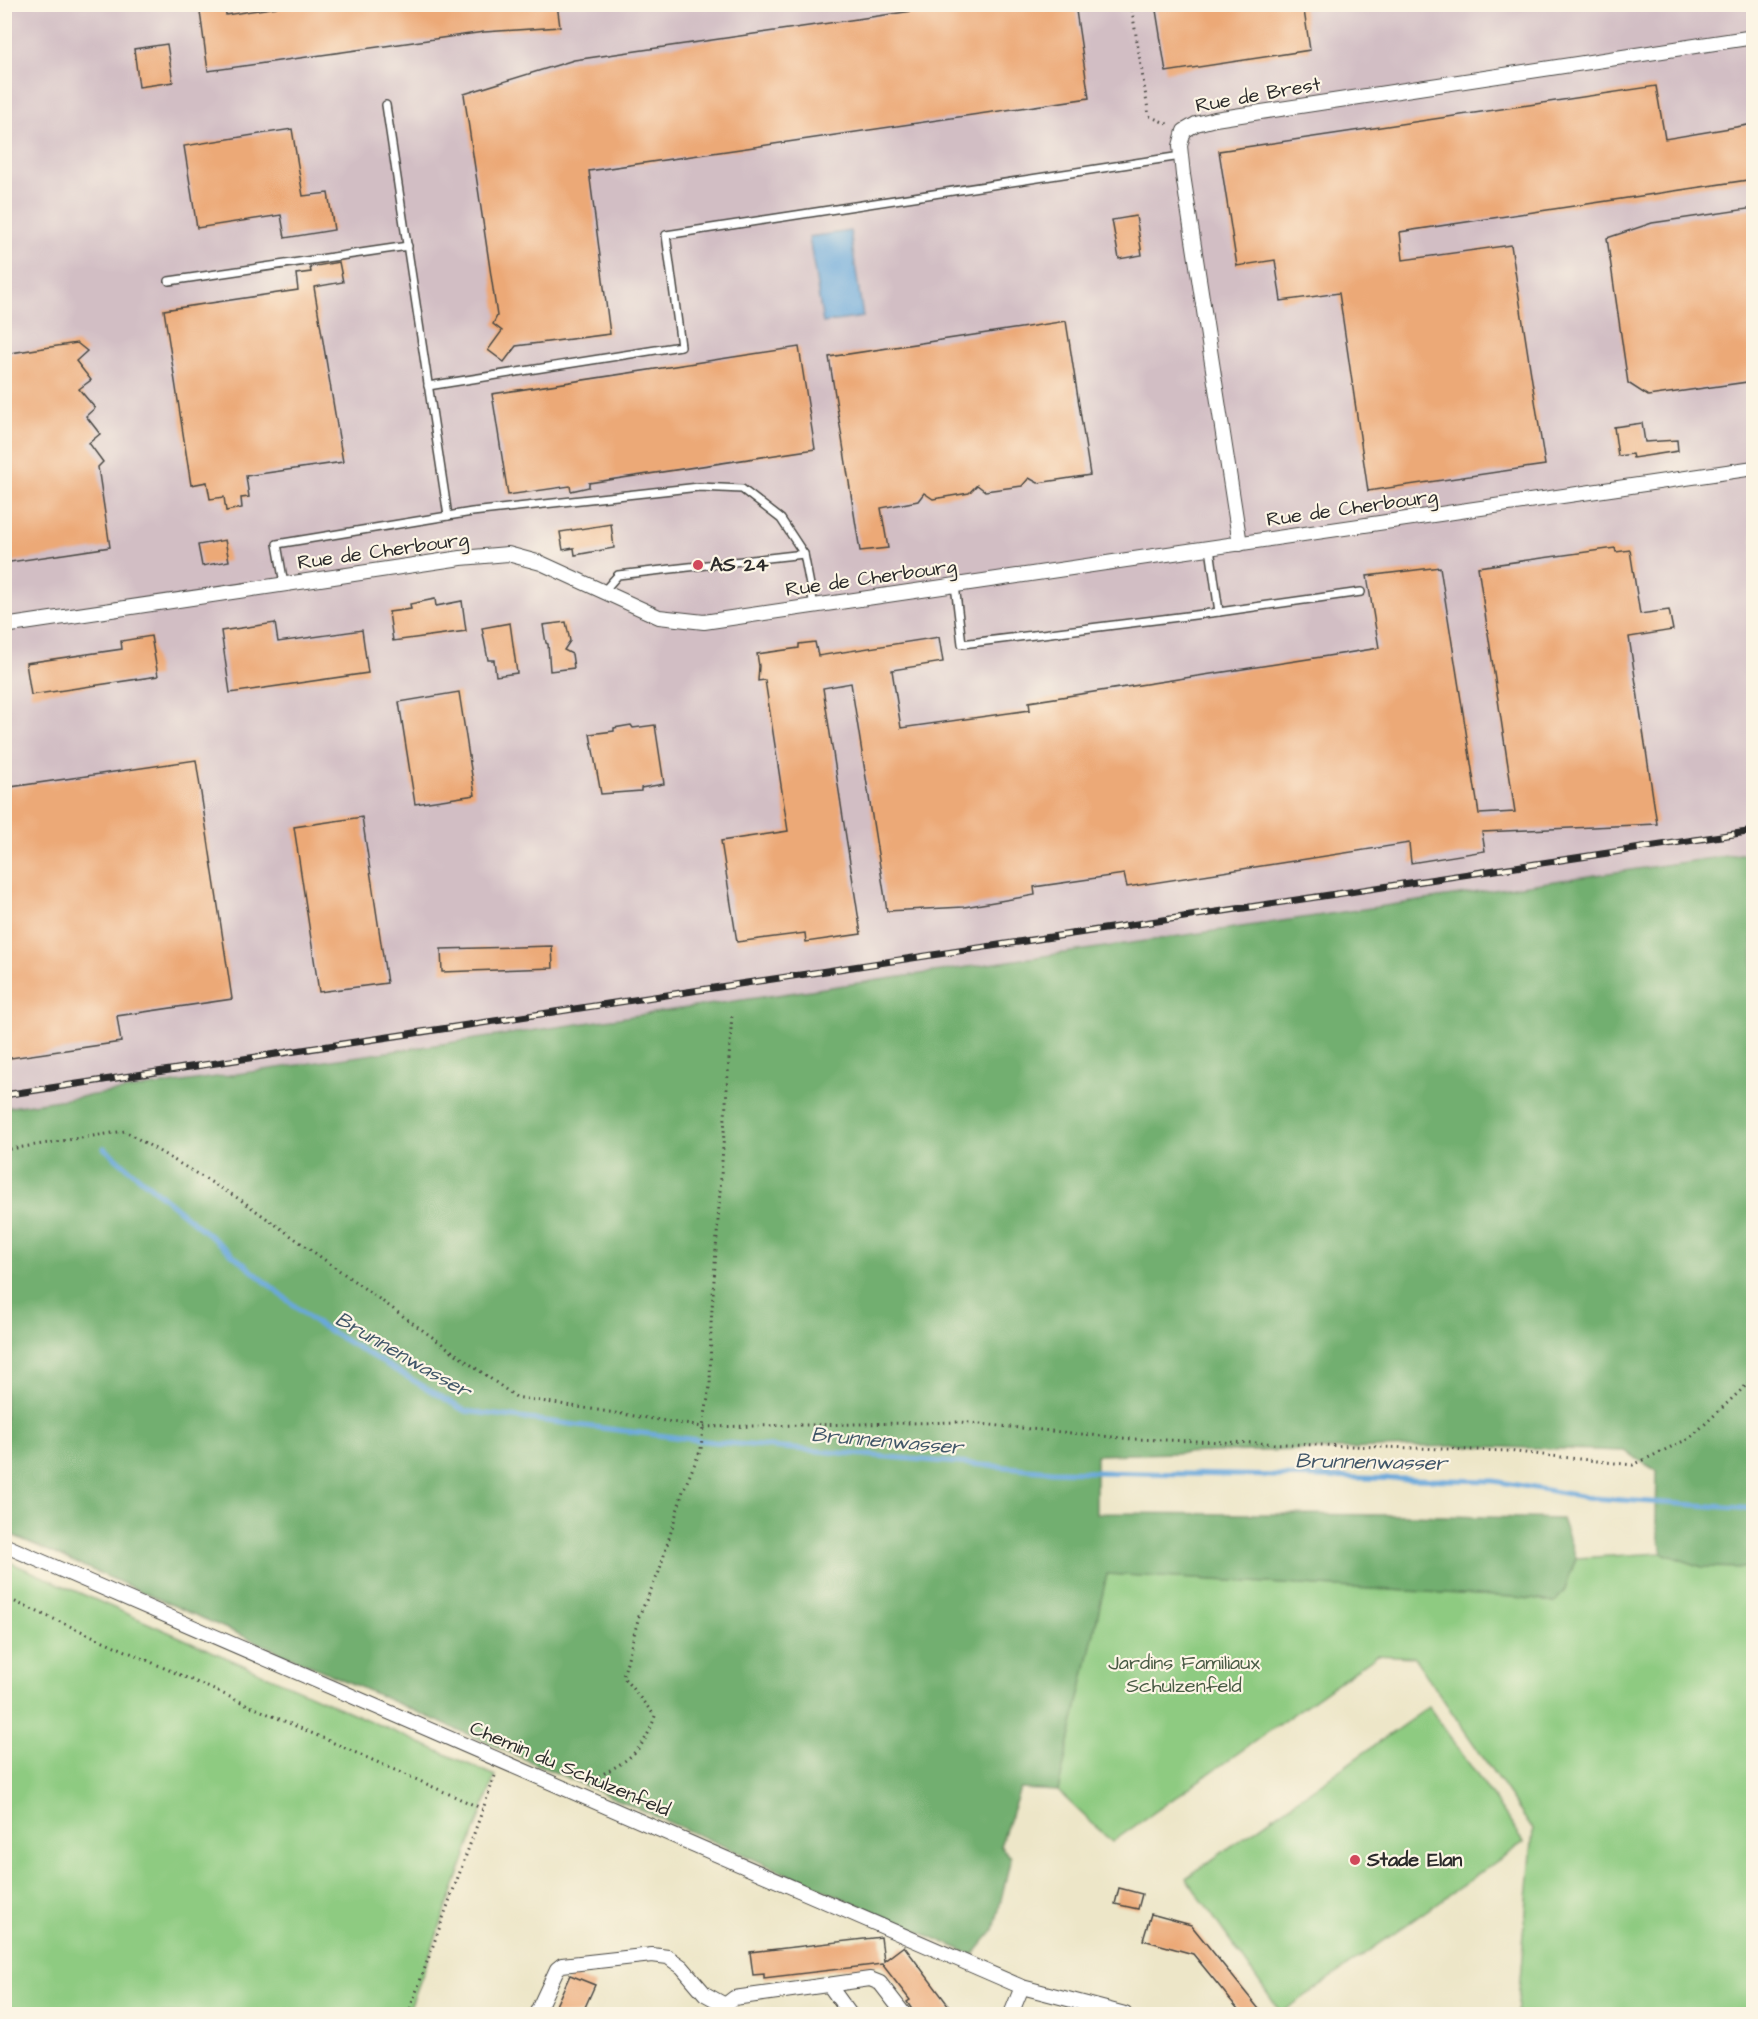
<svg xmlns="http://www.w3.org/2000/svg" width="1758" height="2019" viewBox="0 0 1758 2019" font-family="'Architects Daughter',sans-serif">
  <rect width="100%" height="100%" fill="#fcf5e5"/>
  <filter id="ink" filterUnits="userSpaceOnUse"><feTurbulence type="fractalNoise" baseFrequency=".0167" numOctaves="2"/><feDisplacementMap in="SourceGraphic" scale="12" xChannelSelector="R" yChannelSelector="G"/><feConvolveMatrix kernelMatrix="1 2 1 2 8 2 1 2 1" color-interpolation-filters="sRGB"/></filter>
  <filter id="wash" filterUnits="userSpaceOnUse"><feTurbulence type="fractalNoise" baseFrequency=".008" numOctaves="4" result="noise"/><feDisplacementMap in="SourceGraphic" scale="24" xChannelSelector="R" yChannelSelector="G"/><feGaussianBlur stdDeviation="1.35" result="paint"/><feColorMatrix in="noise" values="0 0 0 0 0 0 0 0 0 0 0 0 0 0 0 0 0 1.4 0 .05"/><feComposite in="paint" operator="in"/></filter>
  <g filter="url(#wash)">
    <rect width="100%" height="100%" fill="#ede6c8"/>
    <path fill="#d2bec4" d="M4 5H1753V852L5 1108Z"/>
    <g fill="#8ecb81" stroke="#5c7b56" stroke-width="1.5">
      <path d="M1662 1553 1702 1567 1753 1568V2014H1517L1533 1830 1414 1657 1377 1655 1112 1842 1058 1791 1107 1574 1515 1597 1555 1602 1564 1591 1576 1558Z"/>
      <path d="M5 1560 495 1776 408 2014H5Z"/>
      <path d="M1429 1707 1524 1842 1281 2013 1186 1878Z"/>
    </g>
    <path fill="#72af6f" stroke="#4e6d4d" stroke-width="1.5" d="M1753 852V1568L1702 1567 1662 1553 1656 1523 1657 1471 1624 1451 1464 1446 1096 1455V1513L1409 1515 1562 1519 1576 1558 1564 1591 1555 1602 1515 1597 1107 1574 1058 1791 1020 1789 1000 1846 1011 1857 994 1930 973 1955 5 1532V1108Z"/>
    <path fill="#69a8db" stroke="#4a6a83" stroke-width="1.5" d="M850 231 863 317 823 323 809 237Z"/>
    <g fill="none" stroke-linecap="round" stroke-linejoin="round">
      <path stroke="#69a8db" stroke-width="5" d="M104 1148 314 1322 465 1411 714 1442 1052 1471 1494 1481 1592 1498 1754 1509"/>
    </g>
    <g id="blocks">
      <g fill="#eca977">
        <path d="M199 4H225L226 15 297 4H557L560 27 484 32 208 71Z"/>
        <path d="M961 4H1075L1089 98 589 171 610 334 516 346 504 362 488 350 502 331 493 324 497 316 464 94 574 60Z"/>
        <path d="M1155 4H1303L1310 50 1166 72Z"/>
        <path d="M167 44 173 82 139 87 134 49Z"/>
        <path d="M1656 86 1665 139 1754 124V179L1400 232 1403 260 1511 245 1545 465 1368 491 1339 293 1281 301 1275 260 1237 266 1219 151Z"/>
        <path d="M292 129 303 196 328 193 334 230 285 238 281 215 197 228 184 146Z"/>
        <path d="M1754 208V381L1648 396 1628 383 1607 238 1652 223Z"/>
        <path d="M1136 216 1142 255 1119 259 1112 220Z"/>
        <path d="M339 262 343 282 314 287 343 462 246 476 249 497 241 498 242 508 226 511 224 497 210 499 207 482 191 485 164 310 298 290 296 274 311 272 310 267Z"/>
        <path d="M1066 321 1090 475 1038 483 1029 478 1022 486 985 491 977 485 969 493 933 499 924 493 918 501 881 508 888 548 860 551 829 357Z"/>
        <path d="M77 343 87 351 76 361 91 380 79 389 95 408 86 416 100 434 89 443 103 462 98 467 110 547 4 563V354Z"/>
        <path d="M799 347 815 449 589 483V487L571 491 570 486 508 495 492 394Z"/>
        <path d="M1642 423 1645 442 1677 440 1678 451 1633 458 1632 454 1618 456 1614 427Z"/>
        <path d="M611 524 614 548 575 555 574 548 563 550 560 532Z"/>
        <path d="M225 540 229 561 202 566 198 545Z"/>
        <path d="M1615 548 1616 552 1630 550 1640 614 1669 610 1673 630 1629 637 1657 824 1482 832 1485 851 1411 863 1409 843 1127 887 1124 874 1034 887 1035 895 964 907 887 911 851 683 823 688 861 934 806 942 805 933 737 942 721 841 788 831 765 680 758 681 759 666 757 654 799 648V644L815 642 818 656 939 637 943 662 892 670 901 728 1030 710 1029 702 1379 648 1367 576 1440 567 1479 814 1515 812 1478 567Z"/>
        <path d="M435 599 436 606 462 601 466 631 393 641 389 612 411 609 410 604Z"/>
        <path d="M566 622 570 641 564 650 572 654 574 668 550 671 548 644 546 643 543 625Z"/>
        <path d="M275 623 278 642 362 630 368 673 230 693 221 631Z"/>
        <path d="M510 623 517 673 496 676 494 660H488L482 628Z"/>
        <path d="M151 636 158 676 31 695 26 663 122 649 121 641Z"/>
        <path d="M459 692 475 795 415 804 399 702Z"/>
        <path d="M631 725 633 728 655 725 664 784 641 788V791L601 794 590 734 614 731V728Z"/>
        <path d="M196 760 232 999 117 1016 121 1042 4 1059V788Z"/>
        <path d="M362 817 387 983 319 992 294 827Z"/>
        <path d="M552 946 553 968 442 972 441 949Z"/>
        <path d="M1119 1888 1142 1894 1138 1909 1115 1904Z"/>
        <path d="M1151 1914 1191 1925 1263 2014H1242L1193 1954 1143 1940Z"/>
        <path d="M881 1937 884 1961 904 1946 955 2014H915L907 2002 910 2000 882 1964 764 1978V1974L753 1975 750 1952Z"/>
        <path d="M570 1975 595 1985 582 2014H552Z"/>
      </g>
    </g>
  </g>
  <g filter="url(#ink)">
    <use href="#blocks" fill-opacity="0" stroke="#484743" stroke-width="1.5"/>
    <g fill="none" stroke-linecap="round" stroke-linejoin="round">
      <g stroke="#484743" stroke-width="10">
        <g id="service">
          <path d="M386 105 448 516"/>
          <path d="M169 281 408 246"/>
          <path d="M428 386 681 346 666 235 1181 156"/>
          <path d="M284 584 277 544 472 512 699 487 742 489 781 519 804 554 814 606"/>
          <path d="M955 585 962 644 1219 612 1210 548"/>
          <path d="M603 592 618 575 804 554"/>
          <path d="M1219 612 1361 592"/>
        </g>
      </g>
      <g stroke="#484743" stroke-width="16">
        <g id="minor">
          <path d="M1240 544 1183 175 1180 146 1184 131 1196 124 1215 119 1754 37"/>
          <path d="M4 626 461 558 508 554 541 563 659 617 704 622 1754 468"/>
          <path d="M4 1545 1022 1987 1125 2014"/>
          <path d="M829 1985 850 2014"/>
          <path d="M536 2014 557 1969 562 1965 652 1955 668 1957 682 1967 705 1994 725 2005"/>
          <path d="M722 2014 725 2005 734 1998 870 1979 880 1983 904 2014"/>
          <path d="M1011 2014 1022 1987"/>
        </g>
      </g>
      <g stroke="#484743" stroke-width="3" stroke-dasharray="1.5 4.5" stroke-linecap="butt">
        <path d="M1131 4 1149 116 1170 125"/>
        <path d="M4 1150 125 1131 241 1200 516 1397 703 1427 960 1422 1132 1439 1507 1451 1633 1465 1690 1438 1754 1378"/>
        <path d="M4 1597 483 1809"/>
        <path d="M588 1782C622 1763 642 1757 655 1716L623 1677 639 1616 659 1572 683 1491 701 1449 703 1427 710 1386 711 1324 732 1014"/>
        <path d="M408 2014 495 1776"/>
      </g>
      <use href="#service" stroke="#fff" stroke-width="7"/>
      <use href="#minor" stroke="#fff" stroke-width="14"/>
      <g stroke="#2b2b2b" stroke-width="7">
        <path id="rail" d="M4 1095 1754 831"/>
      </g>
      <use href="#rail" stroke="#fcf5e5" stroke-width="4.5" stroke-dasharray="14" stroke-linecap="butt"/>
    </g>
  </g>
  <g fill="#d1495b" stroke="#fcf5e5" stroke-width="2">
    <circle cx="698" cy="565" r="6"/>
    <circle cx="1355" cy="1860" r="6"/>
  </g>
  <g text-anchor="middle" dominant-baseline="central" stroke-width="4.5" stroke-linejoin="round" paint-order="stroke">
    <g font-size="20" fill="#2b2b2b" stroke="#fcf5e5">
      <text transform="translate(1258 95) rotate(-10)">Rue de Brest</text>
      <text transform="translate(1352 508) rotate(-8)">Rue de Cherbourg</text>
      <text transform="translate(383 551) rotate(-8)">Rue de Cherbourg</text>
      <text transform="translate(871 578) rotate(-8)">Rue de Cherbourg</text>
      <text transform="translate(570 1769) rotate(23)">Chemin du Schulzenfeld</text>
    </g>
    <g font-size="20" font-weight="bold" fill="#2b2b2b" stroke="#fcf5e5" text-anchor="start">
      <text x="710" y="565">AS 24</text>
      <text x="1367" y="1860">Stade Elan</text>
    </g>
    <g font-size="20" fill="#495b45" stroke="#fcf5e5">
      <text x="1184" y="1663">Jardins Familiaux<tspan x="1184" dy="23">Schulzenfeld</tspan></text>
    </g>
    <g font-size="21" font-style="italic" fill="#415769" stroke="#fcf5e5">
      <text transform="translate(403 1355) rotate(30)">Brunnenwasser</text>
      <text transform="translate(887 1441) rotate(5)">Brunnenwasser</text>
      <text transform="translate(1371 1462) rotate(1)">Brunnenwasser</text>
    </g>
  </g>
  <rect width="1758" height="2019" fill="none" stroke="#fcf5e5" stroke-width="24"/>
</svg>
